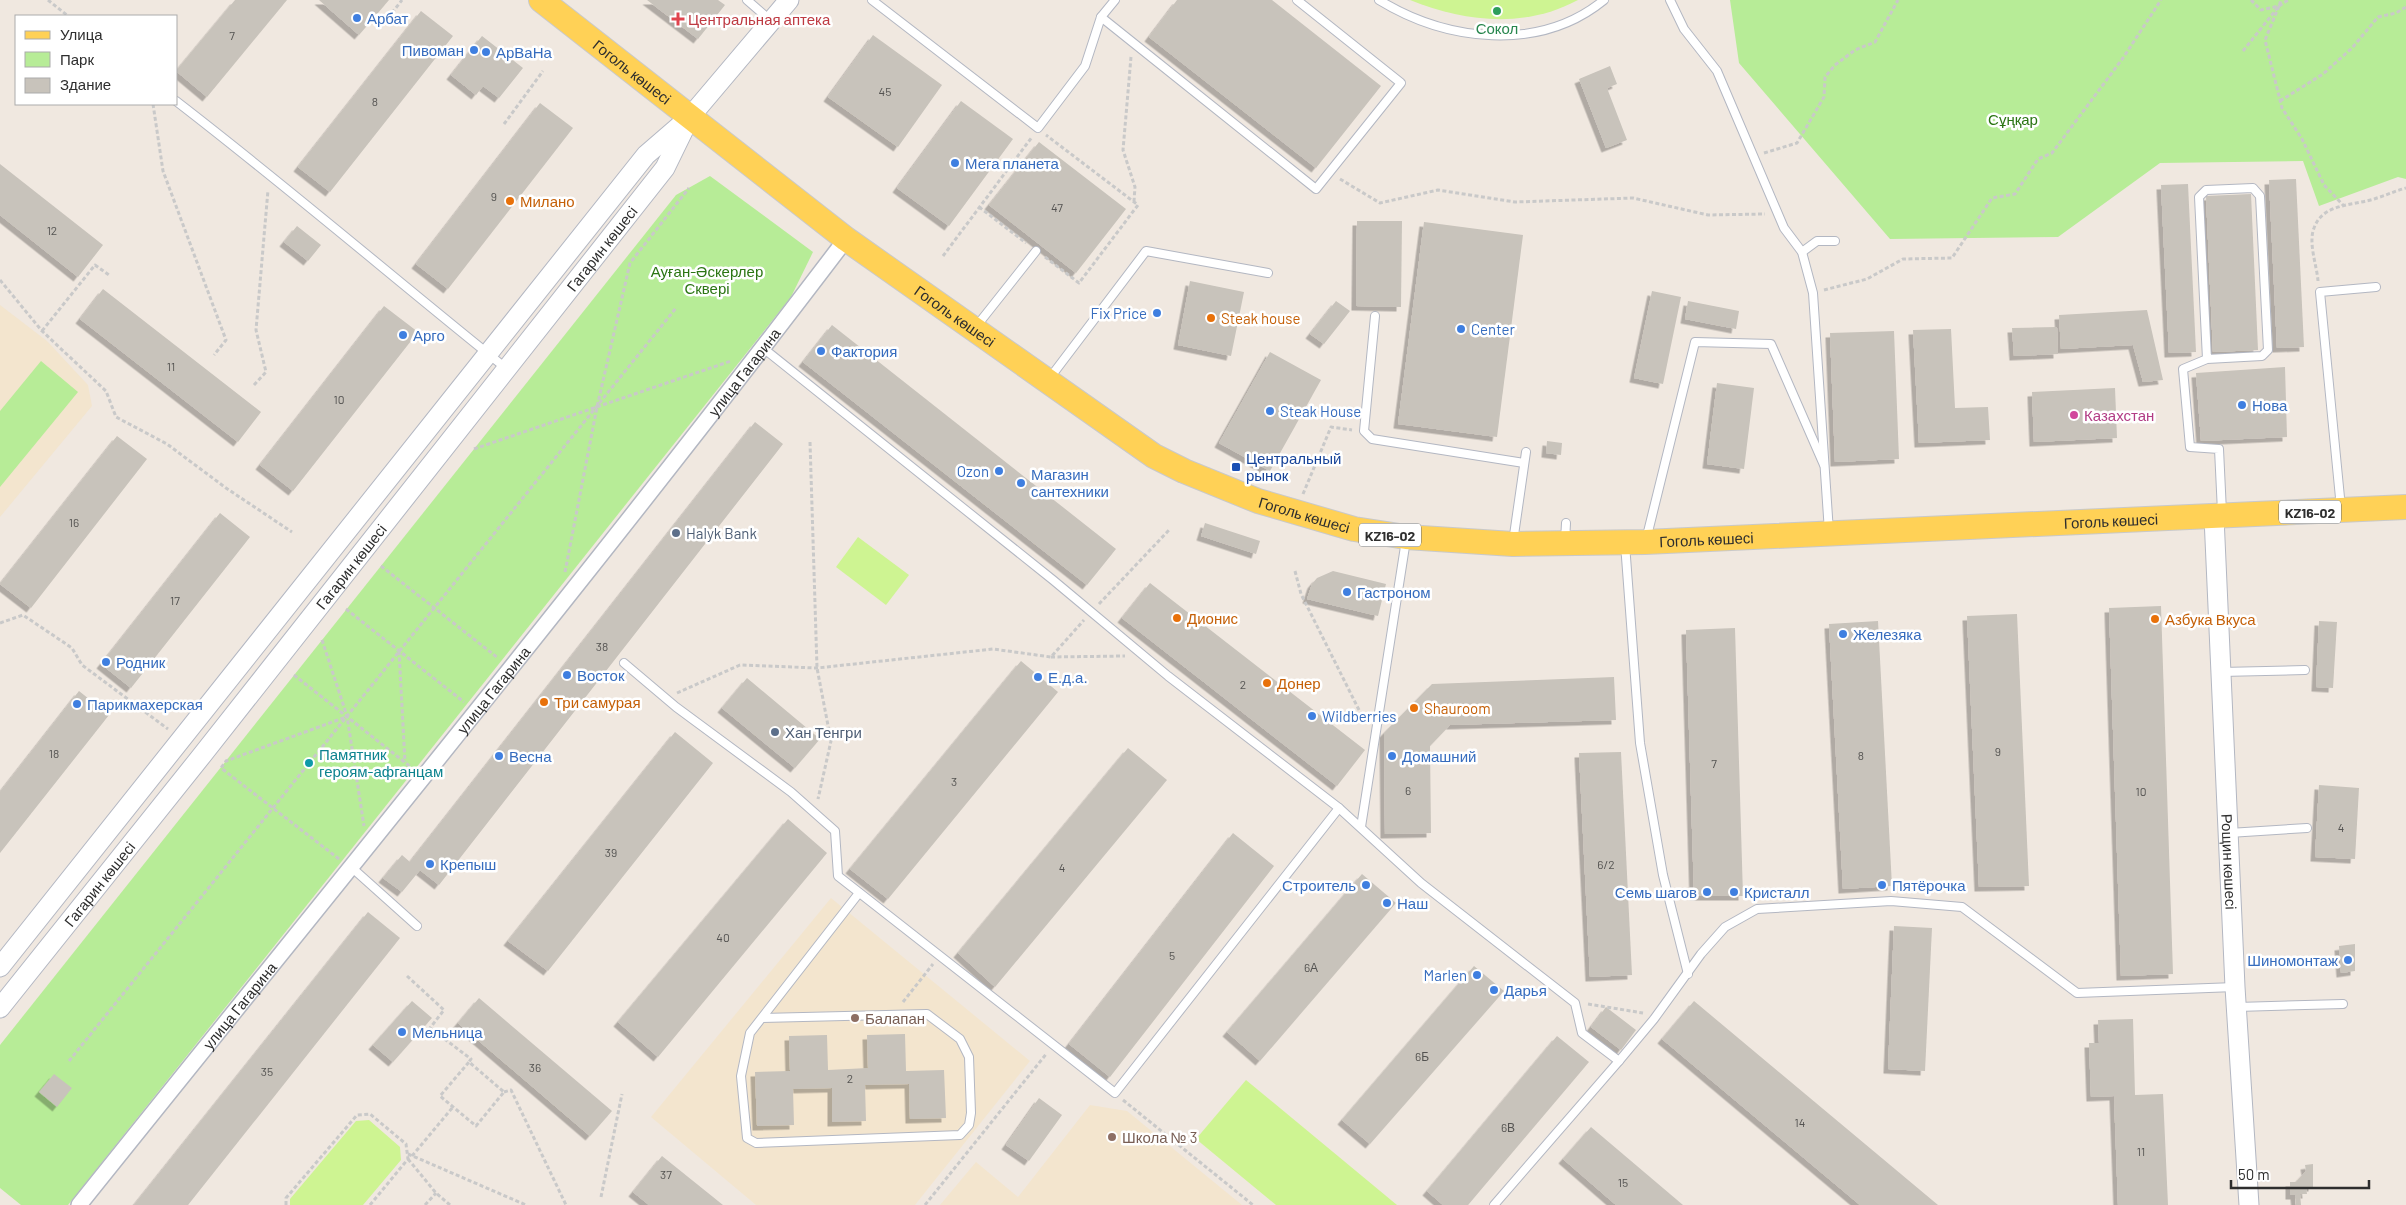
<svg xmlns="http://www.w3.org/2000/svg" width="2406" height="1205" viewBox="0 0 2406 1205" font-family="Barlow,sans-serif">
  <defs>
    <filter id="shadow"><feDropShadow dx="-4.5" dy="4.5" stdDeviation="0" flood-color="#0004"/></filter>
  </defs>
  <rect width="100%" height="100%" fill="#f0e8e0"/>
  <g fill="#f3e5ce">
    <path d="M0 305 47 341 88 385 92 406 0 517Z"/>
    <path d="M831 898 1030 1061 915 1205H756L651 1117Z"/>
    <path d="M1090 1105 1127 1111 1242 1205H940L976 1162 1018 1197Z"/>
  </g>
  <g fill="#b7ec97">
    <path d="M1730 0H2406V179L2398 177 2319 206 2303 161 2160 163 2058 237 1890 239 1739 63Z"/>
    <path d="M710 176 813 252 791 297 68 1205H21L0 1188V1045L676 195Z"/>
    <path d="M41 361 78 392 0 487V411Z"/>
  </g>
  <g fill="#cef492">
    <path d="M1410 0H1578C1524 29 1465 22 1410 0Z"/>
    <path d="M858 537 909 575 886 605 836 567Z"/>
    <path d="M1246 1080 1397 1205H1276L1196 1139Z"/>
    <path d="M369 1120 400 1147 401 1160 363 1205H290V1199L356 1121Z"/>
  </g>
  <g fill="#c8c3bb" filter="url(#shadow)">
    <path d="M235 0H287L207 97 176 71Z"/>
    <path d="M319 0H389L359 35Z"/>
    <path d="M647 0H718L725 5 698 39Z"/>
    <path d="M1177 0H1272L1381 86 1316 168 1149 37Z"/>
    <path d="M421 11 453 36 330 192 298 167Z"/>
    <path d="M873 35 942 85 898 147 828 97Z"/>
    <path d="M482 36 523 68 499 98 483 86 476 95 451 75Z"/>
    <path d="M1610 66 1617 84 1607 88 1627 140 1606 148 1579 79Z"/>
    <path d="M961 101 1013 139 949 226 897 188Z"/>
    <path d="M540 103 573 128 448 289 416 264Z"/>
    <path d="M1039 142 1126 209 1076 273 989 205Z"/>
    <path d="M0 164 103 245 78 277 0 215Z"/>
    <path d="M2296 179 2304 347 2277 348 2269 180Z"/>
    <path d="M2188 184 2196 352 2169 353 2161 185Z"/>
    <path d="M2251 194 2258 350 2213 352 2206 196Z"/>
    <path d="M1357 221H1402L1401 307 1356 306Z"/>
    <path d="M1424 222 1523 235 1497 437 1398 424Z"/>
    <path d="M297 226 321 245 308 261 284 242Z"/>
    <path d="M1190 281 1244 292 1231 356 1178 345Z"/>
    <path d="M103 289 261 412 238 442 80 319Z"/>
    <path d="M1652 291 1681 297 1663 384 1634 378Z"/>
    <path d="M1336 301 1350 311 1324 344 1310 334Z"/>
    <path d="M1688 301 1739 311 1736 329 1685 319Z"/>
    <path d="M384 306 418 332 293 491 260 465Z"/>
    <path d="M2147 310 2163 380 2143 382 2133 345 2061 349 2059 315Z"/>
    <path d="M832 325 1116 549 1087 585 803 362Z"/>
    <path d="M2057 327 2058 354 2014 356 2012 328Z"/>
    <path d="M1951 329 1955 408 1988 407 1990 440 1919 443 1913 330Z"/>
    <path d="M1894 331 1899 459 1835 462 1830 333Z"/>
    <path d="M1270 352 1321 380 1270 471 1219 443Z"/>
    <path d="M2285 367 2287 437 2201 441 2196 373Z"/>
    <path d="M1717 383 1754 388 1744 469 1707 464Z"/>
    <path d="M2115 388 2117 438 2034 442 2032 392Z"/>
    <path d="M755 422 783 444 439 885 420 870 402 892 383 878 402 855 410 862Z"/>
    <path d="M117 436 147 459 31 608 0 584Z"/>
    <path d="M1547 441 1562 443 1561 455 1546 453Z"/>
    <path d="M220 513 250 537 131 688 101 664Z"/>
    <path d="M1205 523 1260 541 1256 554 1201 536Z"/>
    <path d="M1333 571 1386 584 1378 616 1307 599 1312 584 1317 578Z"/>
    <path d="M1150 583 1365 750 1337 786 1122 618Z"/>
    <path d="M2161 606 2173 974 2121 976 2109 608Z"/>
    <path d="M2017 614 2029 886 1979 887 1967 616Z"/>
    <path d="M1878 621 1892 886 1843 889 1829 624Z"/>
    <path d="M2319 621 2337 622 2333 688 2316 687Z"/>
    <path d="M1735 628 1743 896H1694L1686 630Z"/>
    <path d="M1021 661 1058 692 888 899 850 869Z"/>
    <path d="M1614 677 1616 720 1450 725 1430 746 1431 833 1385 834 1384 733 1432 684Z"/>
    <path d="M747 678 820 739 795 768 722 708Z"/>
    <path d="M79 691 109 715 0 853V792Z"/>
    <path d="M675 732 713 763 548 971 508 941Z"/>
    <path d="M1128 748 1167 780 995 987 958 953Z"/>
    <path d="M1621 752 1632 975 1590 977 1579 753Z"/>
    <path d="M2319 785 2359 788 2355 859 2315 857Z"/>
    <path d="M788 819 827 853 658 1057 618 1022Z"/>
    <path d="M1233 833 1274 866 1110 1077 1069 1044Z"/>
    <path d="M1362 874 1396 903 1260 1061 1227 1032Z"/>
    <path d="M368 912 400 938 188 1205H134Z"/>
    <path d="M1894 926 1932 928 1925 1071 1888 1069Z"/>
    <path d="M2355 944V971L2341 973 2339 946Z"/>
    <path d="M1474 966 1504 991 1370 1144 1342 1120Z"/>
    <path d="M479 998 612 1111 590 1136 458 1023Z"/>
    <path d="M412 1001 432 1018 393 1062 373 1045Z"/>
    <path d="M1694 1001 1938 1205H1860L1662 1039Z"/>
    <path d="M1606 1007 1636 1030 1621 1050 1591 1027Z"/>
    <path d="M2133 1019 2135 1095 2163 1094 2168 1205H2118L2114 1096 2091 1097 2089 1043H2099L2098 1020Z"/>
    <path d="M905 1034 906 1071 944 1070 946 1118 910 1119 909 1084 865 1085 866 1121 832 1122V1088L793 1089 794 1125 757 1126 755 1072 790 1071 789 1036 827 1035 828 1070 868 1068 867 1035Z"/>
    <path d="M1557 1036 1589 1062 1468 1205H1443L1427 1191Z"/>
    <path d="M54 1074 72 1088 57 1107 39 1092Z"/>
    <path d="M1039 1098 1062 1115 1029 1161 1006 1145Z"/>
    <path d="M1591 1127 1683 1205H1616L1563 1159Z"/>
    <path d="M662 1156 723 1205H649L633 1192Z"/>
    <path d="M2313 1164V1187H2306L2307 1194H2300L2301 1205H2296L2295 1195H2290V1182H2296L2306 1171 2305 1165Z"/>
  </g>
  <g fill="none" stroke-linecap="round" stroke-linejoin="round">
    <g stroke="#b3b7c2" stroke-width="10">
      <g id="service">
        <path d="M747 0 770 20"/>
        <path d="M872 0 1038 128 1085 66 1101 17"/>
        <path d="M1115 0 1101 17 1316 189 1401 83 1297 0"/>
        <path d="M1379 0C1446 41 1539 53 1604 0"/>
        <path d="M1670 0 1684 29 1717 71 1784 228 1802 252 1813 293 1829 532"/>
        <path d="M176 101C289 188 396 280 507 369"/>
        <path d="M1802 252 1817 241H1835"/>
        <path d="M1375 316 1364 431 1372 439 1524 463"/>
        <path d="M975 328 1036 251"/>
        <path d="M763 348 1053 580 1168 676 1339 808 1421 883 1575 1003 1582 1033 1619 1061"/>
        <path d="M2207 359 2262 356 2268 350 2260 196 2253 188 2206 190 2199 197 2207 359 2183 369 2190 447 2219 449 2222 512"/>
        <path d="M1049 379 1146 251 1268 273"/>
        <path d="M2341 508 2320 292 2376 287"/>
        <path d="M1646 540 1695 342 1771 344 1824 465"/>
        <path d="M1565 541 1566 523"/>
        <path d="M1513 542 1526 452"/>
        <path d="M1625 544 1640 743 1663 875 1688 974"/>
        <path d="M624 663 676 707 791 792 835 831 838 876 1115 1093 1339 808"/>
        <path d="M2221 672 2305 670"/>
        <path d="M1361 827 1406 540"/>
        <path d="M2229 833 2307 828"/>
        <path d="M350 866 417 926"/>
        <path d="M2237 1007 2343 1004"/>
        <path d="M762 1018 927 1014 960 1039 969 1057 971 1113 969 1125 960 1135 756 1143 747 1138 741 1076 750 1033 859 893"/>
        <path d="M1494 1205 1619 1061 1654 1019 1701 954 1725 927 1757 909 1891 901 1962 907 2077 993 2235 987"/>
      </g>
    </g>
    <g stroke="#b3b7c2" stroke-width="18">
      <g id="minor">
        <path id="s1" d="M79 1205C336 884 597 567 846 239"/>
      </g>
    </g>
    <g stroke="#b3b7c2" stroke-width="21">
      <g id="tertiary">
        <path id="s2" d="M2214 517 2235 987 2249 1205"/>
        <path d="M0 967 646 155 690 117 789 0"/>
        <path id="s3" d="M0 1008 203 754 665 168 686 125"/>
      </g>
    </g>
    <g stroke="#c9c9c9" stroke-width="26">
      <g id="primary">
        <path id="s4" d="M541 0 846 239 1154 456 1184 471 1258 501 1354 529 1406 537 1513 544 1645 542 2406 507"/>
      </g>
    </g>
    <g stroke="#c9c9c9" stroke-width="3" stroke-dasharray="4 2.5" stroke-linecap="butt">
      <path d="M48 0 68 16"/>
      <path d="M2251 0 2261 10 2279 6 2265 40 2282 108 2302 139 2324 185 2343 205"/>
      <path d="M2279 6 2288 0"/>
      <path d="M388 18 402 0"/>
      <path d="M2243 51 2279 6 2281 0"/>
      <path d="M1131 57 1123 150 1135 187 1134 201"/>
      <path d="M2280 101 2323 74 2352 48 2378 17 2396 13 2406 7"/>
      <path d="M153 104 163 171 226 340 214 355"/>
      <path d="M504 124 543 71"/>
      <path d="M1764 153 1797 143 1824 97 1825 77 1835 65 1855 50 1875 42 1898 0"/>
      <path d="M1340 179 1380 203 1438 190 1515 202 1633 198 1708 215 1765 214"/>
      <path d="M979 207 1026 243"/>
      <path d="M943 256 1032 137"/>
      <path d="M1045 257 1079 283 1138 205 1046 135"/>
      <path d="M0 280 42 331 106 391 116 417 167 444 226 488 292 532"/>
      <path d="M2318 281C2317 266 2308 243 2314 228 2323 202 2356 206 2377 198 2387 195 2395 191 2406 188"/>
      <path d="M1824 290 1867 279 1903 259 1952 258 1992 198 2015 194 2038 159 2052 153 2123 58 2161 0"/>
      <path d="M42 331 95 265 109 275"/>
      <path d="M254 385 266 372 256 330 268 190"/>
      <path d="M810 442 817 668 831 741 818 799"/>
      <path d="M474 449 731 361"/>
      <path d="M1303 494 1331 427 1352 430"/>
      <path d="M381 566 498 658"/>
      <path d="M1295 571 1301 594 1365 722"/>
      <path d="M565 572 597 407 630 263 689 188"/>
      <path d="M1099 604 1169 530"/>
      <path d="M346 609 464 702"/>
      <path d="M0 623 23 615 72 648 82 665 168 729"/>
      <path d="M322 640 347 716 364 826"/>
      <path d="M399 651 405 762"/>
      <path d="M1051 657 1125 656"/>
      <path d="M294 675 412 768"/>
      <path d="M677 693 740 665 817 668 993 649 1051 657 1084 620"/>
      <path d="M339 859 221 768 226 761 346 717"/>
      <path d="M407 976 444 1010 430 1028 471 1059 469 1062 504 1092 476 1126 440 1096 469 1062"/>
      <path d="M903 1002 933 964"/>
      <path d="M1588 1004 1643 1013"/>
      <path d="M69 1061 676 308"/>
      <path d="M504 1092 511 1090 566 1205"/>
      <path d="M1123 1100 1253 1205"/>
      <path d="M408 1154 526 1205"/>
      <path d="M412 1156 453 1107"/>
      <path d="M408 1159 436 1193 450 1205"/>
      <path d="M601 1197 622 1094"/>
      <path d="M286 1205V1198L357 1115 370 1114 406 1144 408 1159 370 1205"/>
      <path d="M425 1205 436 1193"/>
      <path d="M925 1205 1047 1053"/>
    </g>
    <use href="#service" stroke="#fff" stroke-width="8"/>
    <use href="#minor" stroke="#fff" stroke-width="15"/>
    <use href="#tertiary" stroke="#fff" stroke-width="19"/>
    <use href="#primary" stroke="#ffd156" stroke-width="24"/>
  </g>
  <circle fill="#2e9e5b" stroke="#fff" stroke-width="2" cx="1497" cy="11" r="5"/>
  <g fill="#3f7fe0" stroke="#fff" stroke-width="2">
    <circle cx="357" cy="18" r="5"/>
    <circle cx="474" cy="50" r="5"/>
    <circle cx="486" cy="52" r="5"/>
    <circle cx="955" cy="163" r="5"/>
    <circle cx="1157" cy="313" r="5"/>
    <circle cx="1461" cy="329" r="5"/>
    <circle cx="403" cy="335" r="5"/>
    <circle cx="821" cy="351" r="5"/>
    <circle cx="2242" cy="405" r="5"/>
    <circle cx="1270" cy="411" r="5"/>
    <circle cx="999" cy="471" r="5"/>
    <circle cx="1021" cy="483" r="5"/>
    <circle cx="1347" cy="592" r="5"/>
    <circle cx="1843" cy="634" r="5"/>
    <circle cx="106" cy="662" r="5"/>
    <circle cx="567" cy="675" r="5"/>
    <circle cx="1038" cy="677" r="5"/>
    <circle cx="77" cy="704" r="5"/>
    <circle cx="1312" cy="716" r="5"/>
    <circle cx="499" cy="756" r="5"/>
    <circle cx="1392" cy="756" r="5"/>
    <circle cx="430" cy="864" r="5"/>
    <circle cx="1366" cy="885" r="5"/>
    <circle cx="1882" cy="885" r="5"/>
    <circle cx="1707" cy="892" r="5"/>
    <circle cx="1734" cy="892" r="5"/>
    <circle cx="1387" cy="903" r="5"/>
    <circle cx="2348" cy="960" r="5"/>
    <circle cx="1477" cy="975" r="5"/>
    <circle cx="1494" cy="990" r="5"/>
    <circle cx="402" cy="1032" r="5"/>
  </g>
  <path fill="#e0444e" stroke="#fff" stroke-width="2" d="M675.5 11.5h5v5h5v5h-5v5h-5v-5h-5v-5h5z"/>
  <g fill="#e8710a" stroke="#fff" stroke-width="2">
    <circle cx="510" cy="201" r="5"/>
    <circle cx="1211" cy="318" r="5"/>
    <circle cx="1177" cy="618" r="5"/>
    <circle cx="2155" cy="619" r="5"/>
    <circle cx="1267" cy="683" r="5"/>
    <circle cx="544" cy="702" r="5"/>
    <circle cx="1414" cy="708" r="5"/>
  </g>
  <circle fill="#d1479c" stroke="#fff" stroke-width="2" cx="2074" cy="415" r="5"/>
  <rect fill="#1a4fb4" stroke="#fff" stroke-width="2" x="1231" y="462" width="10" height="10" rx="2.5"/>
  <g fill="#5c6f8a" stroke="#fff" stroke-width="2">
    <circle cx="676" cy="533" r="5"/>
    <circle cx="775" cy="732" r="5"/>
  </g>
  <circle fill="#0f9aa8" stroke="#fff" stroke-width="2" cx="309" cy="763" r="5"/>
  <g fill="#8d6e63" stroke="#fff" stroke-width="2">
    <circle cx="855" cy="1018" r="5"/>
    <circle cx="1112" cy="1137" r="5"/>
  </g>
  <g text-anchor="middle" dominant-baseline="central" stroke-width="5" stroke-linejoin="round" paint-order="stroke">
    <g font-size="12" fill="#545351">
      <text x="232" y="35">7</text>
      <text x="885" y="91">45</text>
      <text x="375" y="101">8</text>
      <text x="494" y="196">9</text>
      <text x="1057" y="207">47</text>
      <text x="52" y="230">12</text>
      <text x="171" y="366">11</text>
      <text x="339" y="399">10</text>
      <text x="74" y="522">16</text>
      <text x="175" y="600">17</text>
      <text x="602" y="646">38</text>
      <text x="1243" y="684">2</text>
      <text x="1998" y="751">9</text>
      <text x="54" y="753">18</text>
      <text x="1861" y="755">8</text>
      <text x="1714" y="763">7</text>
      <text x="954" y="781">3</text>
      <text x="1408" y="790">6</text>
      <text x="2141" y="791">10</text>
      <text x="2341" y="827">4</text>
      <text x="611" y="852">39</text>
      <text x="1606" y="864">6/2</text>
      <text x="1062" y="867">4</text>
      <text x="723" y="937">40</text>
      <text x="1172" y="955">5</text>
      <text x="1311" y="967">6А</text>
      <text x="1422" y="1056">6Б</text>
      <text x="535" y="1067">36</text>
      <text x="267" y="1071">35</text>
      <text x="850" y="1078">2</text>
      <text x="1800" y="1122">14</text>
      <text x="1508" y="1127">6В</text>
      <text x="2141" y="1151">11</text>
      <text x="666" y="1174">37</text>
      <text x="1623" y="1182">15</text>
    </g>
    <g fill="#fff" stroke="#6d6d6d" stroke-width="1">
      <rect x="2279" y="500.5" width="62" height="23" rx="4"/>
      <rect x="1359" y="523.5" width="62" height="23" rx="4"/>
    </g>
    <g font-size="14" font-weight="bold" fill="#2e2e2e">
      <text x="2310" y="512">KZ16-02</text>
      <text x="1390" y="535">KZ16-02</text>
    </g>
    <g font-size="15" fill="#366cbe" stroke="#fff" text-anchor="start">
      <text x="367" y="18">Арбат</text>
      <text x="464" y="50" text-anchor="end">Пивоман</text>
      <text x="496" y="52">АрВаНа</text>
      <text x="965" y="163">Мега планета</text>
      <text x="1147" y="313" text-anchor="end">Fix Price</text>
      <text x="1471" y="329">Center</text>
      <text x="413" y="335">Арго</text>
      <text x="831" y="351">Фактория</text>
      <text x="2252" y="405">Нова</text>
      <text x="1280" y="411">Steak House</text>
      <text x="989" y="471" text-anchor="end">Ozon</text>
      <text x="1031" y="474">Магазин<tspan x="1031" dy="17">сантехники</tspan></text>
      <text x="1357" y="592">Гастроном</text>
      <text x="1853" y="634">Железяка</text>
      <text x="116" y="662">Родник</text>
      <text x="577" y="675">Восток</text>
      <text x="1048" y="677">Е.д.а.</text>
      <text x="87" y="704">Парикмахерская</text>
      <text x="1322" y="716">Wildberries</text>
      <text x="509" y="756">Весна</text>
      <text x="1402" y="756">Домашний</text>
      <text x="440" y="864">Крепыш</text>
      <text x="1356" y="885" text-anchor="end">Строитель</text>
      <text x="1892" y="885">Пятёрочка</text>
      <text x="1697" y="892" text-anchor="end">Семь шагов</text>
      <text x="1744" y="892">Кристалл</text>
      <text x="1397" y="903">Наш</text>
      <text x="2338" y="960" text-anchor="end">Шиномонтаж</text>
      <text x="1467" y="975" text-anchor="end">Marlen</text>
      <text x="1504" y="990">Дарья</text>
      <text x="412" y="1032">Мельница</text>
    </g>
    <g font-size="15" fill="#be3a42" stroke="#fff" text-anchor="start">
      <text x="688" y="19">Центральная аптека</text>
    </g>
    <g font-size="15" fill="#27864d" stroke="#fff">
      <text x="1497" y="28">Сокол</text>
    </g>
    <g font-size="15" fill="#2e2e2e" stroke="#fff">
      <text stroke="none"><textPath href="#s4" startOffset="116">Гоголь көшесі</textPath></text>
      <text stroke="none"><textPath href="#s3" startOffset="969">Гагарин көшесі</textPath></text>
      <text stroke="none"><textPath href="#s4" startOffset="521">Гоголь көшесі</textPath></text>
      <text stroke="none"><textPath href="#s1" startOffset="1066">улица Гагарина</textPath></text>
      <text stroke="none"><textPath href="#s4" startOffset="926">Гоголь көшесі</textPath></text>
      <text stroke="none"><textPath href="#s4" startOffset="1736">Гоголь көшесі</textPath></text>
      <text stroke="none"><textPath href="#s4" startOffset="1331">Гоголь көшесі</textPath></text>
      <text stroke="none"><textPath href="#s3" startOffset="564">Гагарин көшесі</textPath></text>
      <text stroke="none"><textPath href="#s1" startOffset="661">улица Гагарина</textPath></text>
      <text stroke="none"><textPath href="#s2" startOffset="345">Рощин көшесі</textPath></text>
      <text stroke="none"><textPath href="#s3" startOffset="159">Гагарин көшесі</textPath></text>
      <text stroke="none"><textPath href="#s1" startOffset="256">улица Гагарина</textPath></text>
    </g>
    <g font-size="15" fill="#2b7513" stroke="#fff">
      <text x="2013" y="119">Сұңқар</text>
      <text x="707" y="271">Ауған-Әскерлер<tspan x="707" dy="17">Сквері</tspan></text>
    </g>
    <g font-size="15" fill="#c56008" stroke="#fff" text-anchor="start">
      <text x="520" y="201">Милано</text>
      <text x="1221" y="318">Steak house</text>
      <text x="1187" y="618">Дионис</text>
      <text x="2165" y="619">Азбука Вкуса</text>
      <text x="1277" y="683">Донер</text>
      <text x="554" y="702">Три самурая</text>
      <text x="1424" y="708">Shauroom</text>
    </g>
    <g font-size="15" fill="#b23c85" stroke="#fff" text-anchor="start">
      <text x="2084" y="415">Казахстан</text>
    </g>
    <g font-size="15" fill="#164399" stroke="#fff" text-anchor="start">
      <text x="1246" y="458">Центральный<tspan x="1246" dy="17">рынок</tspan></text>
    </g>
    <g font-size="15" fill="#4e5e75" stroke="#fff" text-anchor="start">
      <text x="686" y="533">Halyk Bank</text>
      <text x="785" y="732">Хан Тенгри</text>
    </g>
    <g font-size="15" fill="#0d838f" stroke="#fff" text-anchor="start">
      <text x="319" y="754">Памятник<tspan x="319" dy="17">героям-афганцам</tspan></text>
    </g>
    <g font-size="15" fill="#785e54" stroke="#fff" text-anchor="start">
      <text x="865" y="1018">Балапан</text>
      <text x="1122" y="1137">Школа № 3</text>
    </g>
  </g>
  <rect x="15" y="15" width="162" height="90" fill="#ffffff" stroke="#ababab"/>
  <rect x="25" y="31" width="25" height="8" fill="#ffd156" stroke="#ababab"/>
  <text x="60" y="40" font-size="15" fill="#2e2e2e">Улица</text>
  <rect x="25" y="52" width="25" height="15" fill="#b7ec97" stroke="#ababab"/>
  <text x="60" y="65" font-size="15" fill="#2e2e2e">Парк</text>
  <rect x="25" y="78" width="25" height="15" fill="#c8c3bb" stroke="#ababab"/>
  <text x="60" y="90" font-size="15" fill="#2e2e2e">Здание</text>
  <path d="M2231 1180v8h138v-8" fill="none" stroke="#2e2e2e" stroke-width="2.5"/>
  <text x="2238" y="1180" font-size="15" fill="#2e2e2e" stroke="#ffffff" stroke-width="4" paint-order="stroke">50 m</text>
</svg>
